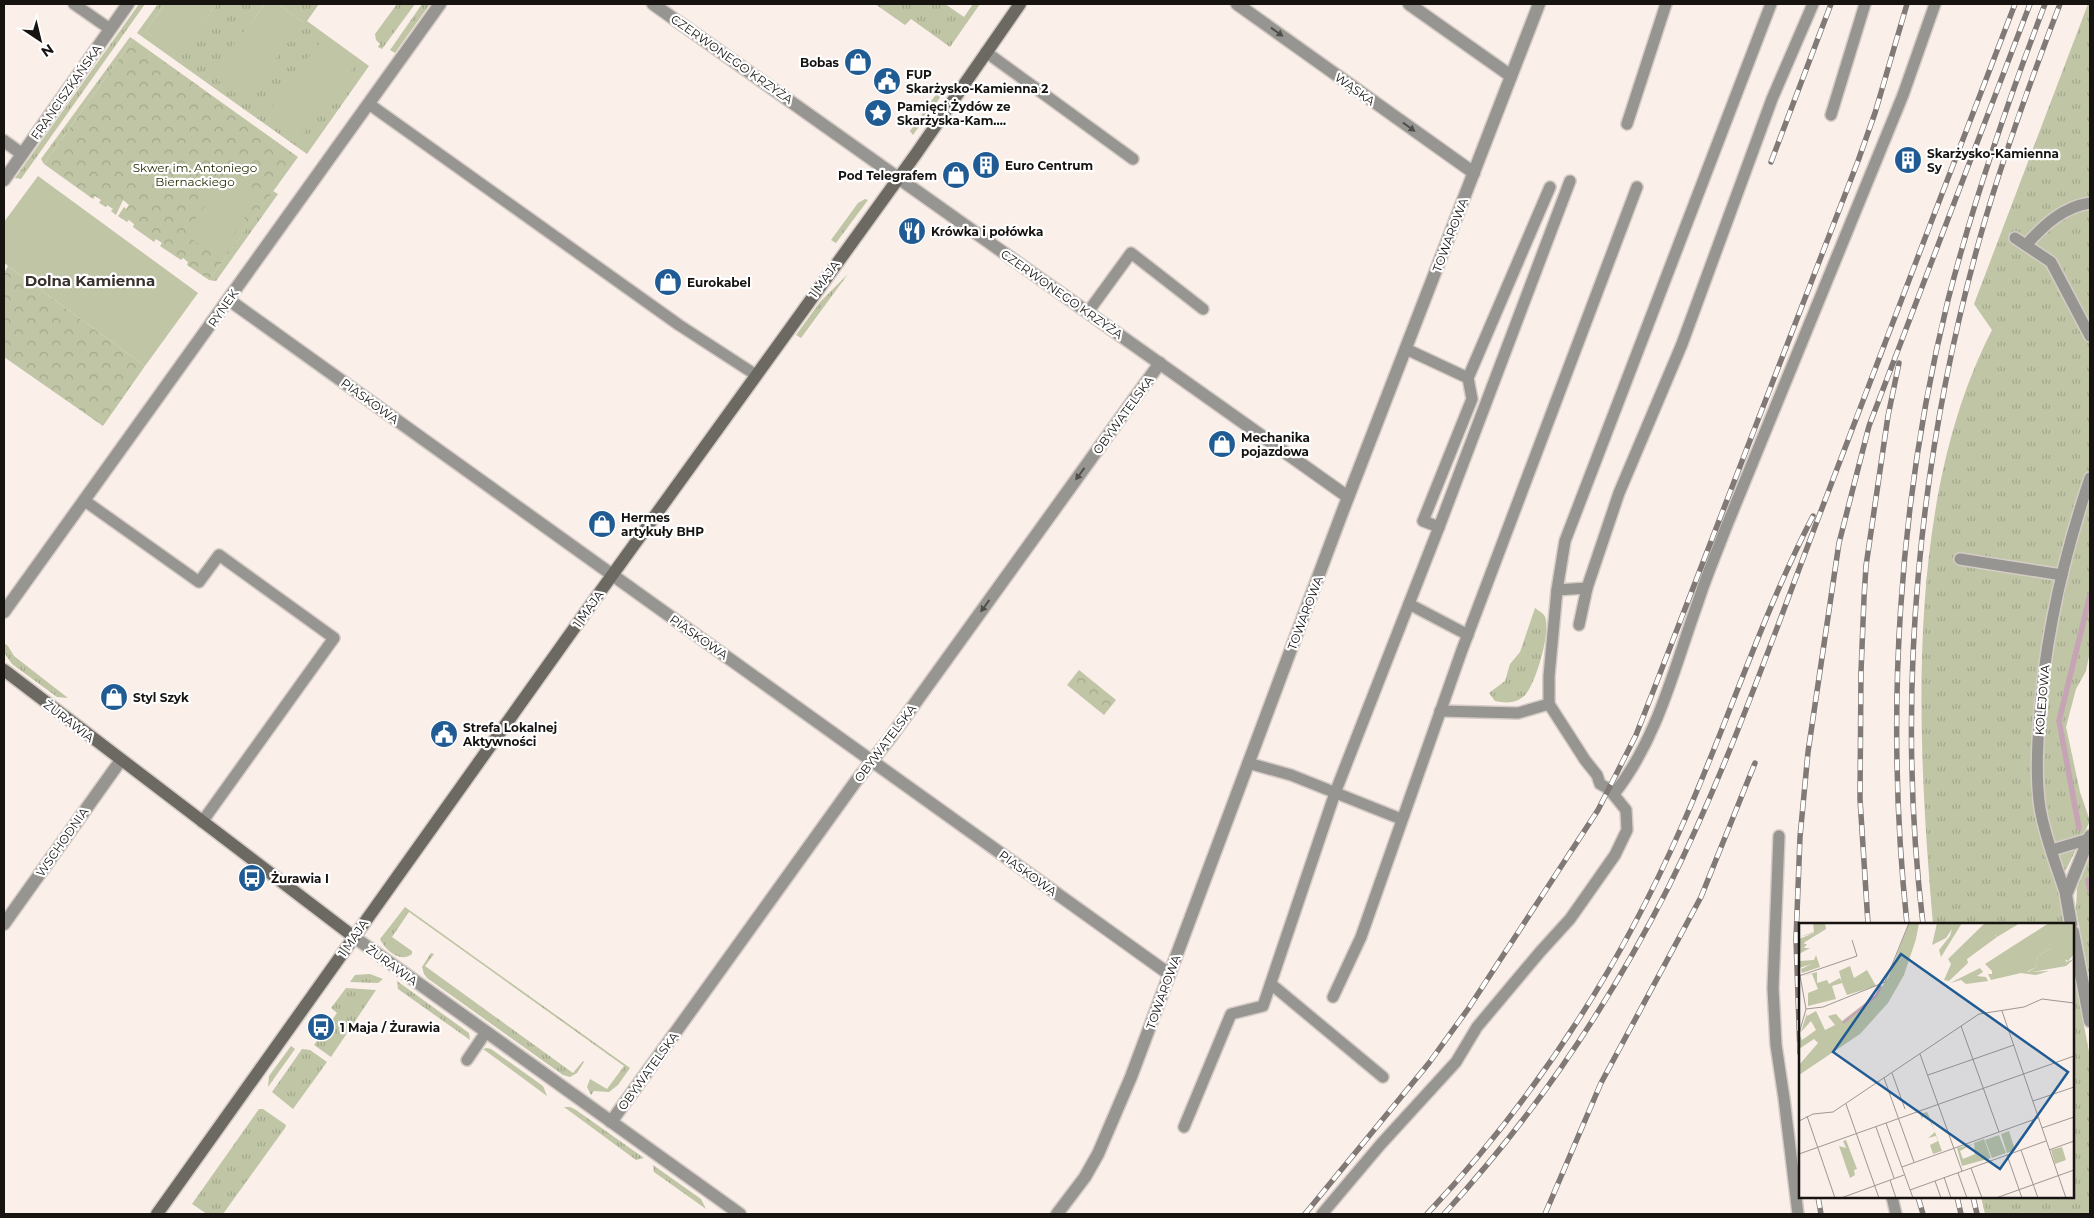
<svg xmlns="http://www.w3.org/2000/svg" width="2094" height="1218" viewBox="0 0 2094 1218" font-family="Montserrat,sans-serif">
  <defs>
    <pattern id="grass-tufts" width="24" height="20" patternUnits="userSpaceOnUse" patternTransform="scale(1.25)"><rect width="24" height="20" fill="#bfc5a5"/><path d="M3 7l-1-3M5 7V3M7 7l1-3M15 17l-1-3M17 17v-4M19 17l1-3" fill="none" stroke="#a3a88d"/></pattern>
    <pattern id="forest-crowns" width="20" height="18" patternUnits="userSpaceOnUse" patternTransform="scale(1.25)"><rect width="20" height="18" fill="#bfc5a5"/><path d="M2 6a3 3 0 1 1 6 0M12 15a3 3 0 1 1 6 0" fill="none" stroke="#a3a88d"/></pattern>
  </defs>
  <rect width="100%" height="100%" fill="#faefe9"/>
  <g fill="url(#grass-tufts)">
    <path d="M139 4H145L21 179 15 178Z"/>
    <path d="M158 4H165L145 32 179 56 217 4H265L212 75 303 22 278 4H319L307 21 369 66 307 154 137 33Z"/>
    <path d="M397 4H415L382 49 378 47 380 44 376 40 375 34Z"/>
    <path d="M422 4H430L395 53 390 50Z"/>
    <path d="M875 4H945L964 17 973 4H980L950 47 911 19 905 25Z"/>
    <path d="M2088 4H2090V651L2086 671 2076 689 2066 727 2080 792 2090 821 2058 886 2064 924H1933C1917 737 1904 501 1992 330L1974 304Z"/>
    <path d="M130 37 133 39 44 164 41 159Z"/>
    <path d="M937 93 941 96 913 135 910 131Z"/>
    <path d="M273 191 278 194 216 281 209 280Z"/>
    <path d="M865 199 868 200 836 243 831 240 858 203Z"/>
    <path d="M848 274 801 338 796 335 820 302Z"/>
    <path d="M1535 608C1537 610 1542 612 1544 615 1553 627 1535 687 1524 696 1515 704 1505 703 1495 701L1489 693 1505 681 1510 664 1520 652Z"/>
    <path d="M4 643 8 646 14 656 68 698 57 697 12 664 5 654Z"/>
    <path d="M2090 856V981L2076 910 2077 888Z"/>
    <path d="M405 907 630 1068 618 1085 609 1092 594 1091 591 1095 587 1087 590 1079 607 1089 624 1066 409 912 392 937 412 951V954C400 963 386 951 380 939Z"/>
    <path d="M431 953 434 954 425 966 573 1073 583 1061 584 1062 577 1073 570 1077 563 1075 427 978 424 974 422 967Z"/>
    <path d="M2073 969 2090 1057V1214H1985L1981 1197H2073Z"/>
    <path d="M355 975 370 974 383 979 378 983 350 982Z"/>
    <path d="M397 981 469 1033 470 1040 398 989Z"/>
    <path d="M346 988 376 990 331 1057 314 1045 337 1013 331 1008Z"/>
    <path d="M291 1046 295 1049 268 1087 269 1076Z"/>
    <path d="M487 1048 491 1049 543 1086 547 1096 483 1049Z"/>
    <path d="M302 1049 310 1050 327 1062 293 1109 272 1092Z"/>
    <path d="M564 1107H570L576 1110 644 1158 636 1160Z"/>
    <path d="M259 1109H263L286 1125 285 1128 223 1214H207L192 1204Z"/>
    <path d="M653 1165 701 1199 706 1209 654 1172Z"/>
  </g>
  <g fill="url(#forest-crowns)">
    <path d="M133 39 298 157 209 280 187 265 188 262 183 258 181 260 160 246 162 243 156 239 154 242 133 227 134 224 129 220 127 222 118 216 124 207 126 209 129 205 123 200 116 215 111 211 113 209 107 205 106 207 99 203 101 200 95 196 93 199 44 164Z"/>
    <path d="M8 266 145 366 103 426 4 357V273Z"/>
    <path d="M1079 670 1116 700 1104 715 1067 685Z"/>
  </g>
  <g fill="#bfc5a5">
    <path d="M165 4H217L179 57 145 32Z"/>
    <path d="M265 4H278L303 22 245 100 211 75Z"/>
    <path d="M325 36 359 61 300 138 267 113Z"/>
    <path d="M227 174 259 197 217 257 185 234Z"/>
    <path d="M38 176 198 293 145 366 4 263V222Z"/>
  </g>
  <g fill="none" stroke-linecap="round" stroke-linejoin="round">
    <g stroke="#c6a4b5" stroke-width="5.5">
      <path d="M2079 828 2059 721 2090 595"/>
      <path d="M2088 880 2090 890"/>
    </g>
    <g stroke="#d6ccc6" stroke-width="14">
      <g id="lane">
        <path d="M74 4 110 29"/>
        <path d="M1771 4 1565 541 1557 590 1587 588 1619 493 1682 344 1772 99 1813 4"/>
        <path d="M986 52 1133 159"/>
        <path d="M369 104 679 325 756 375"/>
        <path d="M1831 115 1865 4"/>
        <path d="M1627 124 1666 4"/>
        <path d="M2015 238 2051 262 2090 336"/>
        <path d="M2026 245C2044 225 2063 207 2090 203"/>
        <path d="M1088 312 1131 253 1203 309"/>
        <path d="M1406 349 1468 378"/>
        <path d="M85 501 199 582 219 555 334 638 202 822"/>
        <path d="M1439 527 1570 181"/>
        <path d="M1960 559 2062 575"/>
        <path d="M1409 604 1468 635"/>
        <path d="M1579 625 1587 588"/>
        <path d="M1440 711 1518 713 1549 704V676L1557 590"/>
        <path d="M1248 763 1291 775 1401 819"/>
        <path d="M1614 794C1658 738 1674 668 1698 602 1706 577 1716 554 1725 530L1903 95 1935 4"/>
        <path d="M1779 836 1773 988 1776 1045 1784 1098 1798 1214"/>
        <path d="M2052 850 2089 839"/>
        <path d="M2066 895C2057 867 2045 838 2040 808 2036 782 2037 752 2039 725 2044 640 2063 558 2090 478"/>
        <path d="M1271 984 1383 1077"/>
        <path d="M1333 997 1361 937 1462 650 1637 187"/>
        <path d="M467 1060 486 1032"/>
        <path d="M1184 1127 1231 1014 1263 1006 1335 793 1439 527 1423 521 1472 399 1468 378 1550 187"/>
        <path d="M1892 1197 1896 1214"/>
        <path d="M1322 1214 1381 1144 1456 1062 1477 1027 1540 952 1570 919 1615 855 1627 830 1626 810 1609 789 1600 784 1597 775 1585 760 1549 704"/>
      </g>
    </g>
    <g stroke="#d6ccc6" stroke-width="15">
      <g id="street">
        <path d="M653 4 1348 497"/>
        <path d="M1237 4 1474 173"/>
        <path d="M1409 4 1511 76"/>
        <path d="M4 141 22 154"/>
        <path d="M4 180 128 4"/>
        <path d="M229 300 1169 974"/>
        <path d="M4 612 440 4"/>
        <path d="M4 924 121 760"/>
        <path d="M2071 924 2066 895 2090 836"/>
        <path d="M2073 932 2090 1021"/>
        <path d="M354 937 740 1214"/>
        <path d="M611 1122 856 781 890 738 1160 363"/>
        <path d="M1057 1214 1085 1177 1098 1154 1131 1077 1342 513 1539 4"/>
      </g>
    </g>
    <g stroke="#d6ccc6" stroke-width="15">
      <g id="secondary">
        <path d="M4 670 354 937"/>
        <path d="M157 1214 600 592 916 154 1020 4"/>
      </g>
    </g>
    <use href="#lane" stroke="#979591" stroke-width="11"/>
    <use href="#street" stroke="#979591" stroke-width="12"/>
    <use href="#secondary" stroke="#6c6963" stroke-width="12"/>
    <g stroke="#807975" stroke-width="5.5">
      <g id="rail">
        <path d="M1771 162 1831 4"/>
        <path d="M1868 924 1860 799 1861 672 1864 598 1866 566 1888 416 1899 363"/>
        <path d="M1907 924C1885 717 1898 503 1948 300 1974 199 2008 101 2045 4"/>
        <path d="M1923 924C1895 692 1919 451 1983 227 2005 151 2032 77 2060 4"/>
        <path d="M1800 1053 1796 939 1800 837 1808 752 1839 543 1869 426 2030 4"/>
        <path d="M1818 1197 1821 1214"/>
        <path d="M1918 1197 1923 1214"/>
        <path d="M1957 1197 1961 1214"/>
        <path d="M1973 1197 1977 1214"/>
        <path d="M1305 1214 1429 1063 1468 1009 1598 810 1636 735 1654 689 1858 161 1875 113 1907 4"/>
        <path d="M1427 1214C1533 1101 1618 971 1681 828 1727 725 1761 617 1813 516"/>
        <path d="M1444 1214C1534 1116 1609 1005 1669 886 1730 763 1775 631 1824 503 1887 337 1951 170 2015 4"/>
        <path d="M1545 1214 1601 1083 1701 897 1755 763"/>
      </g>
    </g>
    <use href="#rail" stroke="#fff" stroke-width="4" stroke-dasharray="11" stroke-linecap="butt"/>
  </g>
  <defs><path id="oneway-solid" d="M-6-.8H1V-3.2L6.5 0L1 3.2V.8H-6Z" transform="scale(1.25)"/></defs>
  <g fill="#504e4b">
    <use href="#oneway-solid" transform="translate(1277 32) rotate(36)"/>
    <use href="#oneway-solid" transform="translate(1409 127) rotate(36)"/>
    <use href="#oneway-solid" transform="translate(1080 474) rotate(126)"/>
    <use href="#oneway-solid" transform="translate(985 606) rotate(126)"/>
  </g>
  <defs>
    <g id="shop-disc" transform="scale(1.4375)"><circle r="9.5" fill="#205c93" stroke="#fff"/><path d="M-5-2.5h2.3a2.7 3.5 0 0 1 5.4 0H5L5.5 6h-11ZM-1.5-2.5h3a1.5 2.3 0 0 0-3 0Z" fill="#fff"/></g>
    <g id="civic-disc" transform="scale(1.4375)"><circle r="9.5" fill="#205c93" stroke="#fff"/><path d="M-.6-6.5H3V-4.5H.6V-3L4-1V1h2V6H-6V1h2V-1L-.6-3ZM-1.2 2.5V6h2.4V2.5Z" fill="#fff"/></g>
    <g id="sight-disc" transform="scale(1.4375)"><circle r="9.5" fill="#205c93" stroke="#fff"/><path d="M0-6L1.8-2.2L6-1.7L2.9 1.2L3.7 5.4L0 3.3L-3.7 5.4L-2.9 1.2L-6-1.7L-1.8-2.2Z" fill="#fff"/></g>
    <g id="building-disc" transform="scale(1.4375)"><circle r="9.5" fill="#205c93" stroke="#fff"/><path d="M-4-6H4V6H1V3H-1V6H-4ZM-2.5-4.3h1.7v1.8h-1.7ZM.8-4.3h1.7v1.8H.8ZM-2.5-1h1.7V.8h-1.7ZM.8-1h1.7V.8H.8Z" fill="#fff"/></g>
    <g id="restaurant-disc" transform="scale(1.4375)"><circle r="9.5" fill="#205c93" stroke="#fff"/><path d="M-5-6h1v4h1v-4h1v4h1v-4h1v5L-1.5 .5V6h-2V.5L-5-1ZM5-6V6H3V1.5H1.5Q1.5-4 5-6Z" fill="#fff"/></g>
    <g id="bus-disc" transform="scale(1.4375)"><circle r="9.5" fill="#205c93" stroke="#fff"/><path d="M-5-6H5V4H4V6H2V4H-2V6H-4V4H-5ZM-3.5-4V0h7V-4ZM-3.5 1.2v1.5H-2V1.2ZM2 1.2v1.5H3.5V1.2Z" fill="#fff"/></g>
  </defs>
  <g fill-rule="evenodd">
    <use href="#shop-disc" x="858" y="62"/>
    <use href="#civic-disc" x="887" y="81"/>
    <use href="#sight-disc" x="878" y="113"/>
    <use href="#building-disc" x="1908" y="160"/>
    <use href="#building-disc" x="986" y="165"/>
    <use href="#shop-disc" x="956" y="175"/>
    <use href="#restaurant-disc" x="912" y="231"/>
    <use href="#shop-disc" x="668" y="282"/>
    <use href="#shop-disc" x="1222" y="444"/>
    <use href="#shop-disc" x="602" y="524"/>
    <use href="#shop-disc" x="114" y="697"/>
    <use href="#civic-disc" x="444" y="734"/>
    <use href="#bus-disc" x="252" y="878"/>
    <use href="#bus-disc" x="321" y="1027"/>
  </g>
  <g text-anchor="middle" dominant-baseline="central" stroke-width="4.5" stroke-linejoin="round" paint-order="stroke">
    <g font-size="12" fill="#161311" stroke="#fff">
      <text transform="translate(732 59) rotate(35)">CZERWONEGO KRZYŻA</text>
      <text transform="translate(1355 89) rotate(36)">WĄSKA</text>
      <text transform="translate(66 92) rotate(-55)">FRANCISZKAŃSKA</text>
      <text transform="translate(1450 235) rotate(-69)">TOWAROWA</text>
      <text transform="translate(824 279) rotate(-54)">1 MAJA</text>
      <text transform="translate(1062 294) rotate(35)">CZERWONEGO KRZYŻA</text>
      <text transform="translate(223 308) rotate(-55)">RYNEK</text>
      <text transform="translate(370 401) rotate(36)">PIASKOWA</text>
      <text transform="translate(1123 415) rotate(-54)">OBYWATELSKA</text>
      <text transform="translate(588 609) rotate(-54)">1 MAJA</text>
      <text transform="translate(1305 613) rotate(-69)">TOWAROWA</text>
      <text transform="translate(699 637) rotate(35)">PIASKOWA</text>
      <text transform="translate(2042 700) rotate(-85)">KOLEJOWA</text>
      <text transform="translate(69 721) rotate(38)">ŻURAWIA</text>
      <text transform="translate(885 743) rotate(-53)">OBYWATELSKA</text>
      <text transform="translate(62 842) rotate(-55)">WSCHODNIA</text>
      <text transform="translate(1028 873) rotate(36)">PIASKOWA</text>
      <text transform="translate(353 938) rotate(-55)">1 MAJA</text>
      <text transform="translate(392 965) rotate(36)">ŻURAWIA</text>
      <text transform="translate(1163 992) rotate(-70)">TOWAROWA</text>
      <text transform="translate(648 1071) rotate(-54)">OBYWATELSKA</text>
    </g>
    <g font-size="12" font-weight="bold" fill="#161311" stroke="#fff" text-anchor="start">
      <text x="839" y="62" text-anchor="end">Bobas</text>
      <text x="906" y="74">FUP<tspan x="906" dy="14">Skarżysko-Kamienna 2</tspan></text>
      <text x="897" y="106">Pamięci Żydów ze<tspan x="897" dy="14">Skarżyska-Kam.…</tspan></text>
      <text x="1927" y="153">Skarżysko-Kamienna<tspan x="1927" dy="14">Sy</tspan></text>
      <text x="1005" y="165">Euro Centrum</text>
      <text x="937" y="175" text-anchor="end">Pod Telegrafem</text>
      <text x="931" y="231">Krówka i połówka</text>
      <text x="687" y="282">Eurokabel</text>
      <text x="1241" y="437">Mechanika<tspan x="1241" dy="14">pojazdowa</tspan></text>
      <text x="621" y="517">Hermes<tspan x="621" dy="14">artykuły BHP</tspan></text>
      <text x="133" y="697">Styl Szyk</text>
      <text x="463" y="727">Strefa Lokalnej<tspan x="463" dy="14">Aktywności</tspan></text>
      <text x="271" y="878">Żurawia I</text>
      <text x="340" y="1027">1 Maja / Żurawia</text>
    </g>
    <g font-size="12" fill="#292e04" stroke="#fff">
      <text x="195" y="167">Skwer im. Antoniego<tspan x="195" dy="14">Biernackiego</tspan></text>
    </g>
    <g font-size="15" font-weight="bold" fill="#38302b" stroke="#fff">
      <text x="90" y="280">Dolna Kamienna</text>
    </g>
  </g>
  <g transform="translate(1799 923)">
    <rect width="275" height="275" fill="#faefe9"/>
    <path d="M14 0H26L27 6 6 19 5 21H8L5 25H11L0 31V16L15 10 0 14 15 9ZM110 0H120L117 16 105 52 89 80 61 111 0 152V142L19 120 15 116 0 126V113L1 112 3 117 17 107 12 98 2 109 8 90V93L17 88 26 107 36 102 29 93 37 91 43 98 77 72 89 55ZM138 0H163L142 34 140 27 151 13 153 6 147 15 133 22ZM186 0H208L196 12 198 14 168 36 169 40 150 58 145 57 152 41 149 36ZM17 32 21 44 3 50 2 46 13 41 0 45V38L15 37ZM51 43 55 55 68 47 77 63 48 72 43 60 33 63 37 76 9 83V70L19 66 13 51 5 53 18 49V60L28 57 30 61 41 55 43 59 40 48ZM181 45 184 49 178 53 187 54 189 58 167 61 162 57 151 60ZM128 189 130 193 143 228 134 231 131 222 139 218 137 213 129 215 136 209 130 196 125 191 123 196 121 191ZM185 216 192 235 163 243 158 225 174 221 161 228 164 236 176 231 175 220ZM47 217 58 246 55 247 56 252 51 255 40 223 47 225 44 218ZM263 224 267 237 256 241 252 227Z" fill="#bfc5a5"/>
    <path d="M208 0H221L198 14 195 10ZM250 0H275V31L269 38 250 26 239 33 237 44 228 49 250 48 237 52 222 50 192 57 189 51H193V48L186 41ZM200 212 207 230 193 235 186 217Z" fill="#bfc5a5"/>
    <path d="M275 8V13L267 21 275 20V23L259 24 268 16 256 14ZM250 26 266 34 267 39 275 36 267 43 228 50 237 44 239 33Z" fill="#bfc5a5"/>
    <path d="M210 208 216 227 208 230 202 211Z" fill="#bfc5a5"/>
    <path fill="none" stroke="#c6a4b5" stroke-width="2.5" d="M44 100 77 73 82 63"/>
    <path fill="none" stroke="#9f9793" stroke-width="1" d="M0 47 7 86 0 111M0 53 58 33 53 17M7 86 24 84 86 59 110 0M203 88 267 275M162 103 200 209M121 131 163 248M93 150 106 186M129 152 215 122M85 155 115 239M234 178 275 164M47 181 80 275M8 193 36 275M0 198 14 191 34 189 180 91 225 84 243 76 275 80M87 200 114 275M77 204 95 255M243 205 275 194M222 227 239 275M250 227 275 218M0 231 275 133M208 232 223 275M103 244 239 195M172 245 183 275M159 250 168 275M145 254 152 275M91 257 97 275M136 258 142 275M111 267 247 218M42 275 105 252M197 275 275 247"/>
    <path fill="#205c93" fill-opacity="0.15" stroke="#205c93" stroke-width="2.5" d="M102 31 269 149 201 246 34 129Z"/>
    <rect width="275" height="275" fill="none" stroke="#161311" stroke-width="2.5"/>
  </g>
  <rect width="2094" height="1218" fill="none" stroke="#161311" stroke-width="10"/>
  <g transform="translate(40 40) rotate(145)" stroke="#ffffff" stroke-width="4" paint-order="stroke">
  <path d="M0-4L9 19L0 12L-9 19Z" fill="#161311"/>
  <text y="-8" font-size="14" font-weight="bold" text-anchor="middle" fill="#161311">N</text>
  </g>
</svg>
